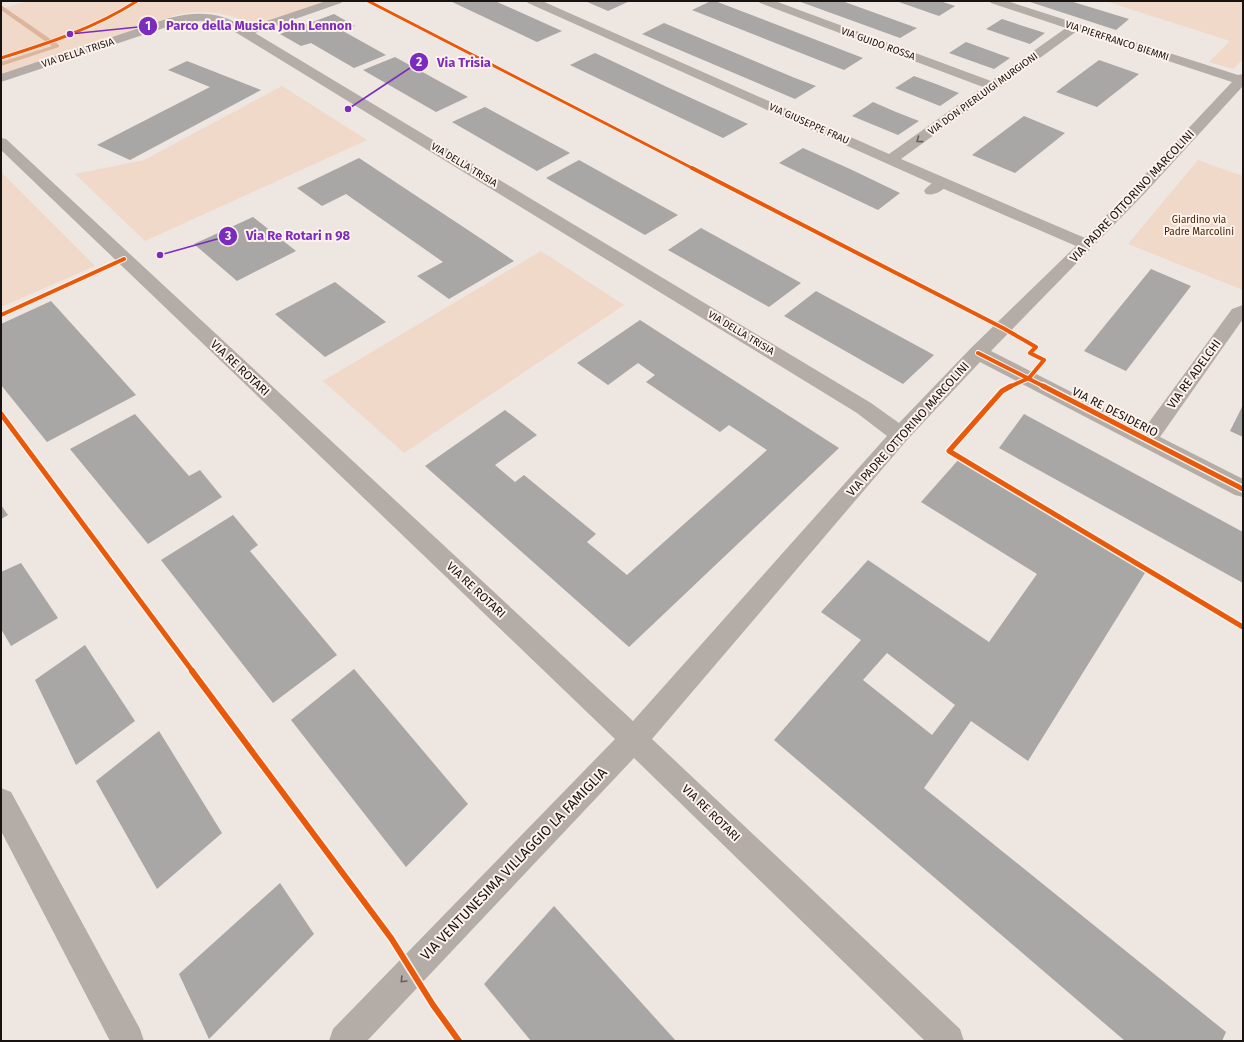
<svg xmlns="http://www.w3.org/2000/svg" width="1244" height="1042" viewBox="0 0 1244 1042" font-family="'Fira Sans',sans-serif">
  <rect width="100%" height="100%" fill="#ede6e1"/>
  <g fill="#f0d9c9">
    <path d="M28 1H326L254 26C229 12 204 9 176 15L1 74V9Z"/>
    <path d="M1105 1H1243V59L1233 69 1209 62 1230 41Z"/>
    <path d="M282 86 367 140 145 241 75 174 144 160Z"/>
    <path d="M1198 160 1243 176V290L1128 244Z"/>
    <path d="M1 172 95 266 1 307Z"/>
    <path d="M541 251 624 305 404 453 323 381Z"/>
  </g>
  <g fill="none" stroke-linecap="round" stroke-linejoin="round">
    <path fill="#dbb59c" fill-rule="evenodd" d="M1 5 59 45V47L1 66V62L52 46 1 10Z"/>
  </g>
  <g fill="#a9a6a6" fill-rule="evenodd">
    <path d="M450 1H495L562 31 537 42Z"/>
    <path d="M585 1H630L608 11Z"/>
    <path d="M711 1H715L863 58 844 70 692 10Z"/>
    <path d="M798 1H842L917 28 900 38Z"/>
    <path d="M896 1H940L955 6 939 16Z"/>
    <path d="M1027 1H1070L1129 19 1116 30Z"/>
    <path d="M334 14 355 26 343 31 386 55 354 68 311 43 301 46 280 34Z"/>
    <path d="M1002 19 1023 26 1045 33 1030 44 986 29Z"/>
    <path d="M664 23 795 78 816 86 795 99 642 34Z"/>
    <path d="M966 42 1010 58 994 69 949 53Z"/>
    <path d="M595 53 667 87 748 124 723 138 570 65Z"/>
    <path d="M395 57 468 97 436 112 363 70Z"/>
    <path d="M1099 60 1139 74 1097 107 1056 92Z"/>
    <path d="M187 61 261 90 130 160 97 145 210 87 168 70Z"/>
    <path d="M914 76 936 84 959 93 940 106 895 88Z"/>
    <path d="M873 102 896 112 919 121 898 135 852 116Z"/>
    <path d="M485 107 570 153 537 171 452 122Z"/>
    <path d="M1024 116 1065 133 1015 173 972 155Z"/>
    <path d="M803 148 850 169 900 193 878 210 779 163Z"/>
    <path d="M359 158 483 240 514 261 449 299 417 276 443 262 346 194 322 206 297 188Z"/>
    <path d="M579 160 678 215 645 235 546 178Z"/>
    <path d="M253 217 296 251 237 281 194 244Z"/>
    <path d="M701 228 801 283 769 307 668 250Z"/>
    <path d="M1151 269 1191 286 1126 371 1084 351Z"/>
    <path d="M335 282 386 322 325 357 275 314Z"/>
    <path d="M816 291 934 355 903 384 784 316Z"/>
    <path d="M51 301 136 395 47 442 1 385V324Z"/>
    <path d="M640 320 839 448 629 647 425 466 505 410 537 435 495 465 515 482 524 475 596 534 587 542 627 575 767 450 729 425 720 432 646 382 655 375 638 363 608 385 577 363Z"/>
    <path d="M1243 405V437L1230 431Z"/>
    <path d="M135 414 189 476 200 470 222 497 148 544 70 449Z"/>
    <path d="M1024 414 1243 532V583L999 448Z"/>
    <path d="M960 458 1148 568 1028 761 971 721 924 788 1226 1032 1222 1041H1125L774 740 861 640 821 612 868 560 989 642 1037 574 921 502ZM887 653 955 705 932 735 863 680Z"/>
    <path d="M1 505 8 515 1 519Z"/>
    <path d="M233 515 258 545 250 551 337 655 273 703 161 560Z"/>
    <path d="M21 563 58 618 11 646 1 629V572Z"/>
    <path d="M85 645 135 721 76 765 35 680Z"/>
    <path d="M354 669 468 804 406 867 291 720Z"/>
    <path d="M159 731 222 833 157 889 96 781Z"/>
    <path d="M280 883 314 934 209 1039 179 974Z"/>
    <path d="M554 906 676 1041H531L484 984Z"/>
  </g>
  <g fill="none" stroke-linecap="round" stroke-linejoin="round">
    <path fill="#b4aca7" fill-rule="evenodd" d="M942 179 947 180 949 183C944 190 935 196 926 194L924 191C928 185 935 181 942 179Z"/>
    <g fill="#b4aca7" fill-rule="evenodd">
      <path d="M326 1H343L341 3 255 33 871 403 899 423 971 348 1076 246 937 186 528 3 526 1H542L889 154 983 87 760 3 758 1H775L991 81 1066 28 991 3 989 1H1007L1238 75 1243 74V86L1145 193 991 351 1144 429 1232 309 1243 305V319L1160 437 1243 479V497L1235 495 980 362 907 440 652 739 960 1029 964 1041H925L634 758 367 1041H329L333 1029 615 739 1 150V138L6 139 633 721 887 436 857 413 222 24 200 21 176 24 1 82V74L169 18C200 11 219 12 246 28ZM1077 31 1232 82 1085 238 901 159Z"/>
      <path d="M1 788 11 792 140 1029 144 1041H110L1 831Z"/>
    </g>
    <g stroke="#fef2eb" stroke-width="4.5">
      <g id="cycleway-far3">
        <path d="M368 1 694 169"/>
        <path d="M1 58C49 43 95 28 137 1"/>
      </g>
    </g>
    <g stroke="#fef2eb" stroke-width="6">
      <g id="cycleway-far2">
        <path d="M692 168 1003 328 1036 347 1030 353 1044 360 1029 378 1009 387"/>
        <path d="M1 315 124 259"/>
        <path d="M978 353 1045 387"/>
      </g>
    </g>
    <g stroke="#fef2eb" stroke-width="8">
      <g id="cycleway-far1">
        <path d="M1011 386 1002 391 949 451 1243 627"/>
        <path d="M1043 386 1243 489"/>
        <path d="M1 414 193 672"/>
      </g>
    </g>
    <g stroke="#fef2eb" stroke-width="9">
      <path id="cycleway" d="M192 671 391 938 433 1005 459 1041"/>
    </g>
    <use href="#cycleway-far3" stroke="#e8590c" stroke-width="3"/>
    <use href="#cycleway-far2" stroke="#e8590c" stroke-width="4"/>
    <use href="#cycleway-far1" stroke="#e8590c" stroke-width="5"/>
    <use href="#cycleway" stroke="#e8590c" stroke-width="6"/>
  </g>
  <defs><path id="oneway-chevron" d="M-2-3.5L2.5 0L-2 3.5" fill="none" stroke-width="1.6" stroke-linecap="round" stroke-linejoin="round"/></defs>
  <g stroke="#66605c">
    <use href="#oneway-chevron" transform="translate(919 140) rotate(144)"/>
    <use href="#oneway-chevron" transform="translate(403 980) rotate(134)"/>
  </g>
  <g text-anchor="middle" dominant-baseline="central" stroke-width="4" stroke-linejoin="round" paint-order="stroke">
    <g font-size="10" fill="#181310" stroke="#fef2eb">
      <text transform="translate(1117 41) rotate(18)">VIA PIERFRANCO BIEMMI</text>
      <text transform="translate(878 44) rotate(20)">VIA GUIDO ROSSA</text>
      <text transform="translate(78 53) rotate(-18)">VIA DELLA TRISIA</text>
      <text transform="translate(983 94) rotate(-36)">VIA DON PIERLUIGI MURGIONI</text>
      <text transform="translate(809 124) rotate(24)">VIA GIUSEPPE FRAU</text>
      <text transform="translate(464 165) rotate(31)">VIA DELLA TRISIA</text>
      <text transform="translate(741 333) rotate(31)">VIA DELLA TRISIA</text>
    </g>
    <g font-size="10" fill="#442308" stroke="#fef2eb">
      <text x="1199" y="220">Giardino via<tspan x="1199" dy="12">Padre Marcolini</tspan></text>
    </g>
    <g font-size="12" fill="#181310" stroke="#fef2eb">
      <text transform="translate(1132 196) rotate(-47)">VIA PADRE OTTORINO MARCOLINI</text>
      <text transform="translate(240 368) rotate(43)">VIA RE ROTARI</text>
      <text transform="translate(1194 374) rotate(-54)">VIA RE ADELCHI</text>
      <text transform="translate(1115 412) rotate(27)">VIA RE DESIDERIO</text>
      <text transform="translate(908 429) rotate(-48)">VIA PADRE OTTORINO MARCOLINI</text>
      <text transform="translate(476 590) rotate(43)">VIA RE ROTARI</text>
      <text transform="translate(711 813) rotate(44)">VIA RE ROTARI</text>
    </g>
    <g font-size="14" fill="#181310" stroke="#fef2eb">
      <text transform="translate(514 864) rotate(-46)">VIA VENTUNESIMA VILLAGGIO LA FAMIGLIA</text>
    </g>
  </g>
  <path fill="none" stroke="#7b2cbf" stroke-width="1.5" d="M70 34L148 26M348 109L419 62M160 255L228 236"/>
  <g fill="#7b2cbf" stroke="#fef2eb" stroke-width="1.5">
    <circle cx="70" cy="34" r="4"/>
    <circle cx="348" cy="109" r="4"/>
    <circle cx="160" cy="255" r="4"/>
    <circle cx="148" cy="26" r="10"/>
    <circle cx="419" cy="62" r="10"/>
    <circle cx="228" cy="236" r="10"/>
  </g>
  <g font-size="12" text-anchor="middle" font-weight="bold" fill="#fff">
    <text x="148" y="30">1</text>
    <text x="419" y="66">2</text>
    <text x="228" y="240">3</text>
  </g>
  <g font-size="13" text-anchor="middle" font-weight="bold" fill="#7b2cbf" stroke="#fef2eb" stroke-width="4" stroke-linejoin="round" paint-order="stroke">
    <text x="259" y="30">Parco della Musica John Lennon</text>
    <text x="464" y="67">Via Trisia</text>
    <text x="298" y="240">Via Re Rotari n 98</text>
  </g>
  <rect width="1244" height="1042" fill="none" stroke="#181310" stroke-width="4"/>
</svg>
